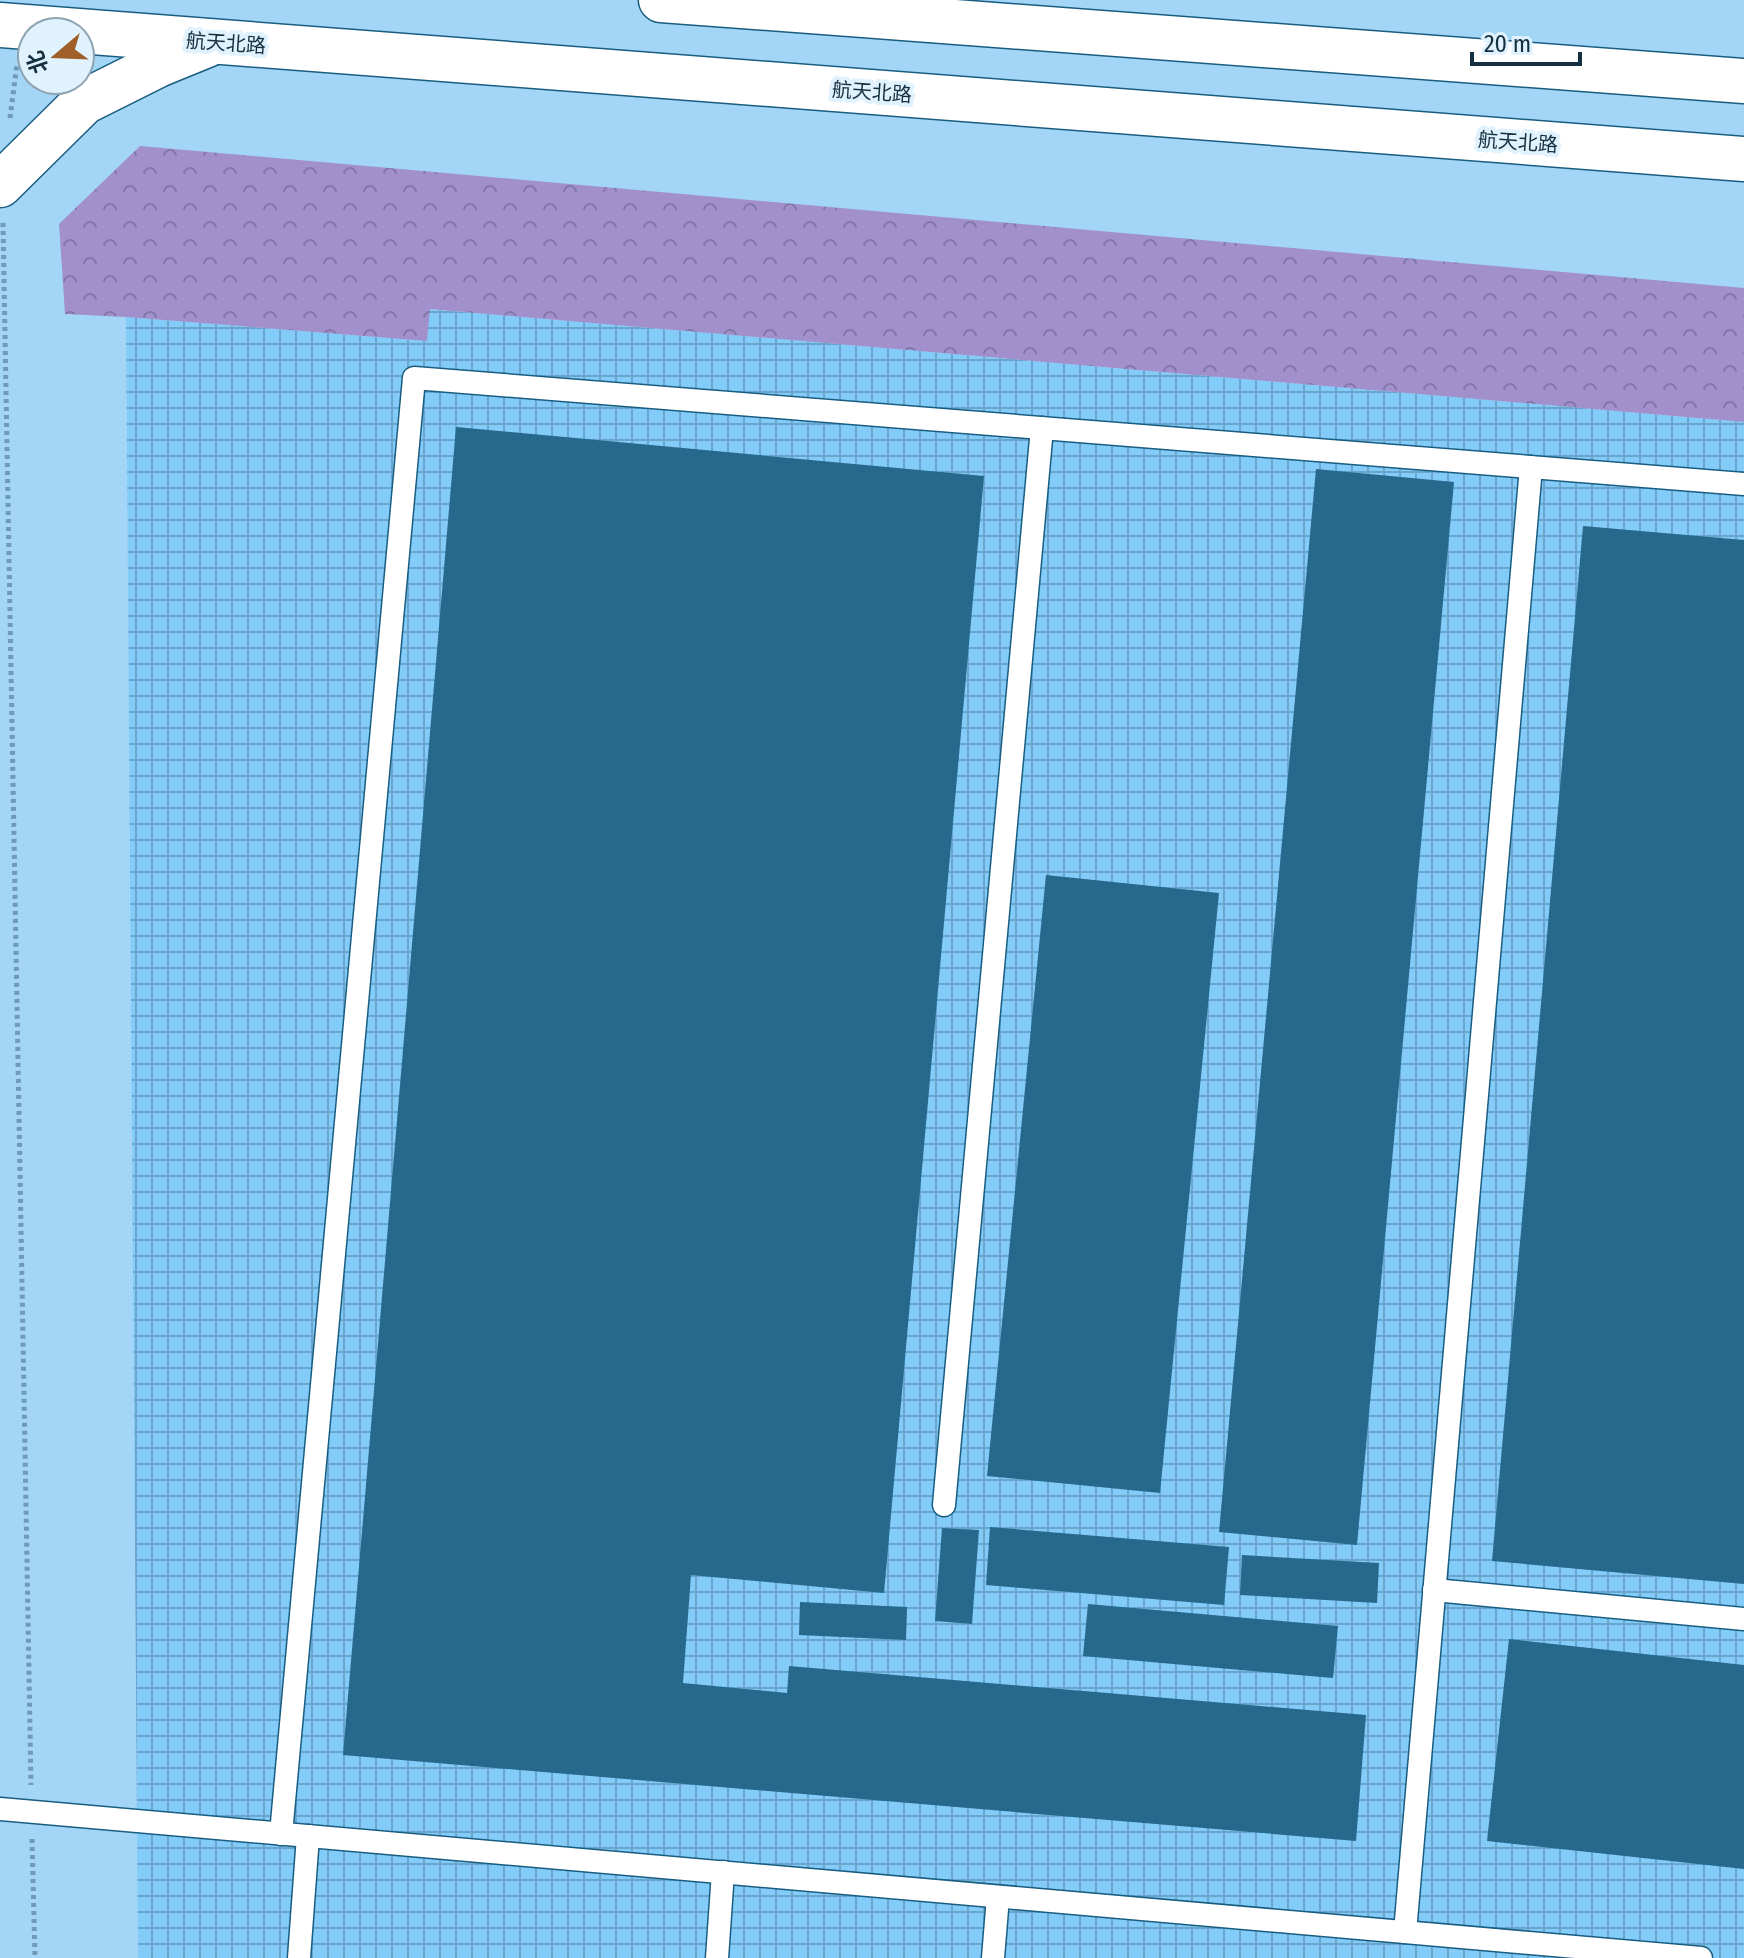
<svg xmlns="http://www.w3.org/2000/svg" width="1744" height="1958" viewBox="0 0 1744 1958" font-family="'Fira Sans Condensed','Noto Sans SC',sans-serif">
  <defs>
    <pattern id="industrial-grid" width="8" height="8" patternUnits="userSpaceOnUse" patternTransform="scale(2)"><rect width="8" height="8" fill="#83ccfa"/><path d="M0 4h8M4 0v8" fill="none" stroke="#6aa6cc"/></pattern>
    <pattern id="park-crowns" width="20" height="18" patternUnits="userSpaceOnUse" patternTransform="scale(2)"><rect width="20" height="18" fill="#a290cd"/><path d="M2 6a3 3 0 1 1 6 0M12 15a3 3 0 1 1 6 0" fill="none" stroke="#8376a8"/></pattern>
  </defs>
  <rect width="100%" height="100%" fill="#a3d5f7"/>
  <path fill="url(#industrial-grid)" d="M429 309 1744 422V1958H138L126 317 427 341Z"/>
  <path fill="url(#park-crowns)" d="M140 146 1744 288V422L430 309 427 341 126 317 65 314 59 224Z"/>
  <g fill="#27688d">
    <path d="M456 427 984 476 884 1593 691 1575 683 1683 787 1693 789 1666 1366 1715 1356 1841 343 1755Z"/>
    <path d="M1316 469 1454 482 1357 1545 1219 1532Z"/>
    <path d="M1583 526 1744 540V1584L1492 1561Z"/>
    <path d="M1046 875 1219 893 1160 1493 987 1476Z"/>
    <path d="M990 1527 1229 1547 1224 1605 986 1585Z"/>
    <path d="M942 1528 979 1530 972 1624 935 1621Z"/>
    <path d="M1242 1555 1379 1563 1377 1603 1240 1595Z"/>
    <path d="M800 1602 907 1607 906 1640 799 1635Z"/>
    <path d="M1088 1604 1338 1626 1333 1678 1083 1656Z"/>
    <path d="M1509 1639 1744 1665V1869L1487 1841Z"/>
  </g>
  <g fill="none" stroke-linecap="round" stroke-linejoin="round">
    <g stroke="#195d81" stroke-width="25">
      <g id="lane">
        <path d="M944 1505 1042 428"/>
        <path d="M1434 1590 1744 1619"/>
        <path d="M0 1809 1701 1958"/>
        <path d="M281 1834 414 378 1744 484"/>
        <path d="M1405 1932 1531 467"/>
        <path d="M299 1958 308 1836"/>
        <path d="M717 1958 723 1872"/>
        <path d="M993 1958 998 1897"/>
      </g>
    </g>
    <g stroke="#195d81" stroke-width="47">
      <g id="primary">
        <path d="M661 0 1744 81"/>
        <path d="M0 25 1744 159"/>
        <path d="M0 185 84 102 158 65 207 45"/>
      </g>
    </g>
    <g stroke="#709ab5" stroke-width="5" stroke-dasharray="4 4" stroke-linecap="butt">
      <path d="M10 118 17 64"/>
      <path d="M3 223 31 1785"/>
      <path d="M32 1839 35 1958"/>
    </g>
    <use href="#lane" stroke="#fff" stroke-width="22"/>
    <use href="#primary" stroke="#fff" stroke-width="44"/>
  </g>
  <g text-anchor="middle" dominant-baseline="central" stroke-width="8" stroke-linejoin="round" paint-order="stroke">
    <g font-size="20" fill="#153040" stroke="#dff2fe">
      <text transform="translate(226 43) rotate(4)">航天北路</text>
      <text transform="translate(872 92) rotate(4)">航天北路</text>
      <text transform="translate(1518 142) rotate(4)">航天北路</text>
    </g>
  </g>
  <g transform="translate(56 56) rotate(251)"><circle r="38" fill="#dff2fe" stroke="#8ea4b2" stroke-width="2"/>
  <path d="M0-6L14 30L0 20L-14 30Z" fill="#a05f29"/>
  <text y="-12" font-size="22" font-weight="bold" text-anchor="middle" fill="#153040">北</text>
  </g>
  <path d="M1472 52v12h108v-12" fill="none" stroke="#153040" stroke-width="4"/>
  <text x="1484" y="52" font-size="24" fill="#153040" stroke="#dff2fe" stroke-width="6" paint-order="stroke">20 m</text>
</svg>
